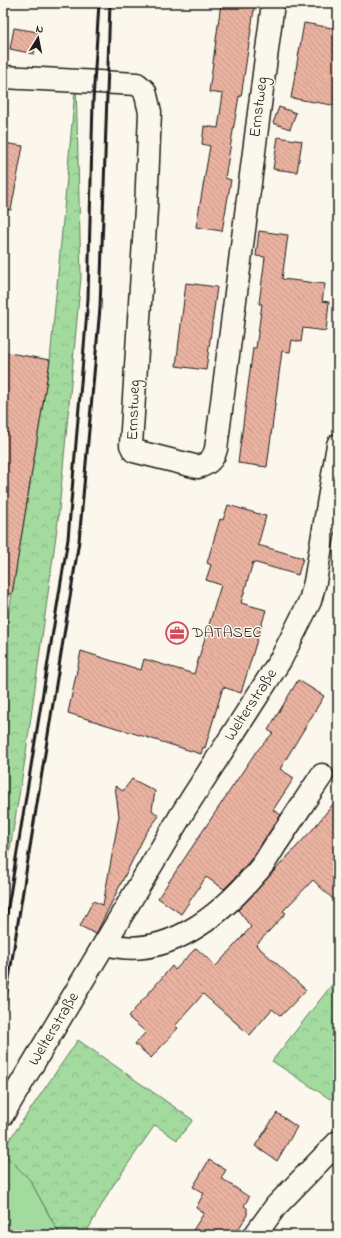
<svg xmlns="http://www.w3.org/2000/svg" width="341" height="1238" viewBox="0 0 341 1238" font-family="'Indie Flower',sans-serif">
  <defs>
    <pattern id="forest-crowns" width="20" height="18" patternUnits="userSpaceOnUse"><rect width="20" height="18" fill="#a3da9e"/><path d="M2 6a3 3 0 1 1 6 0M12 15a3 3 0 1 1 6 0" fill="none" stroke="#8cba88"/></pattern>
    <pattern id="building-back-hatch" width="6" height="6" patternUnits="userSpaceOnUse"><rect width="6" height="6" fill="#eab2a0"/><path d="M-1 5l2 2M0 0l6 6M5-1l2 2" fill="none" stroke="#c89889"/></pattern>
  </defs>
  <rect width="100%" height="100%" fill="#fbf7ec"/>
  <filter id="ink" filterUnits="userSpaceOnUse"><feTurbulence type="fractalNoise" baseFrequency=".025" numOctaves="2"/><feDisplacementMap in="SourceGraphic" scale="8" xChannelSelector="R" yChannelSelector="G"/><feConvolveMatrix kernelMatrix="1 2 1 2 8 2 1 2 1" color-interpolation-filters="sRGB"/></filter>
  <g filter="url(#ink)">
    <path fill="#a3da9e" stroke="#607b5d" d="M3 1153 30 1180 60 1235H3Z"/>
    <g fill="url(#forest-crowns)" stroke="#607b5d">
      <path d="M76 80 81 277 58 521 25 760 3 890V694L7 678 3 677V638L5 637 50 360Z"/>
      <path d="M338 977V1096L330 1099 272 1061Z"/>
      <path d="M78 1040 193 1120 177 1140 155 1125 110 1190 85 1235H60L30 1180 3 1153V1149Z"/>
    </g>
    <g fill="url(#building-back-hatch)" stroke="#1c1c1c">
      <path d="M221 3H255L241 97 239 96 225 178 231 180 222 231 196 227 210 146 202 144 204 126 218 128 223 94 209 92Z"/>
      <path d="M304 23 338 29V106L291 98Z"/>
      <path d="M14 28 38 32 34 54 10 49Z"/>
      <path d="M279 107 296 113 290 129 273 123Z"/>
      <path d="M278 137 302 141 297 172 273 169Z"/>
      <path d="M3 143 23 146 11 210 3 209Z"/>
      <path d="M259 231 288 235 282 279 325 284 322 301 329 302 326 331 303 328 301 342 292 340 290 352 282 351 267 467 238 463 253 348H256L262 304H259L265 257 256 256Z"/>
      <path d="M186 283 217 287 206 370 176 366Z"/>
      <path d="M3 352 50 360 12 594 3 593Z"/>
      <path d="M228 505 266 516 258 545 303 558 298 575 253 562 241 603 266 610 241 693 223 687 205 748 203 747 201 754 68 713 81 651 141 670 144 659 194 674 221 585 206 580 211 565 207 563 220 519 223 520Z"/>
      <path d="M298 680 324 696 280 769 294 778 273 810 281 815 252 858 233 880 224 889 206 877 181 914 158 898 255 753 273 733 268 730Z"/>
      <path d="M132 779 155 791 152 810 159 816 146 833 96 934 80 926 93 901 103 905 119 816 115 786 123 791Z"/>
      <path d="M338 798V904L313 880 283 911 286 913 256 945 306 990 281 1016 272 1009 250 1035 203 994 175 1026 178 1028 151 1058 135 1044 146 1032 128 1017 172 966 175 970 196 948 216 966 251 927 238 910 313 829Z"/>
      <path d="M277 1113 297 1127 277 1161 255 1146Z"/>
      <path d="M209 1160 226 1170 221 1178 249 1197 244 1206 247 1208V1215L235 1235H190L204 1213 196 1208 204 1193 193 1187Z"/>
    </g>
    <g fill="none" stroke-linecap="round" stroke-linejoin="round">
      <g stroke="#1c1c1c" stroke-width="25">
        <g id="street">
          <path d="M3 77 137 84 145 91 150 112 146 209 131 445 134 451 198 467C208 464 213 460 216 449L273 3"/>
          <path d="M106 944C165 961 220 916 256 873 265 864 271 851 278 841 293 819 307 797 322 775"/>
          <path d="M255 1235 276 1206 338 1142"/>
        </g>
      </g>
      <g stroke="#1c1c1c" stroke-width="25">
        <path id="secondary" d="M3 1114 183 812 281 659 310 601 315 582 338 445"/>
      </g>
      <use href="#street" stroke="#fbf7ec" stroke-width="22"/>
      <use href="#secondary" stroke="#fbf7ec" stroke-width="22"/>
      <g stroke="#1c1c1c" stroke-width="3">
        <path d="M3 938 68 539 88 299 93 101 99 3"/>
        <path d="M3 1016 79 541 100 308 110 3"/>
      </g>
    </g>
  </g>
  <defs>
    <g id="office-ring" transform="scale(1.15)"><circle r="9.5" fill="#fbf7ec" stroke="#d1495b" stroke-width="1.5"/><path d="M-6-3h4V-5.5h4V-3h4V5H-6ZM-1-4.5V-3h2v-1.5ZM-6 0V1H6V0Z" fill="#d1495b"/></g>
  </defs>
  <g fill-rule="evenodd">
    <use href="#office-ring" x="177" y="633"/>
  </g>
  <g text-anchor="middle" dominant-baseline="central" stroke-width="3" stroke-linejoin="round" paint-order="stroke">
    <g font-size="16" fill="#1c1c1c" stroke="#fbf7ec">
      <text transform="translate(259 107) rotate(-83)">Ernstweg</text>
      <text transform="translate(134 410) rotate(-88)">Ernstweg</text>
      <text transform="translate(251 705) rotate(-57)">Welterstraße</text>
      <text transform="translate(54 1029) rotate(-59)">Welterstraße</text>
    </g>
    <g font-size="16" fill="#1c1c1c" stroke="#fbf7ec" text-anchor="start">
      <text x="192" y="633">DATASEC</text>
    </g>
  </g>
  <rect width="341" height="1238" fill="none" stroke="#fbf7ec" stroke-width="16"/>
  <rect x="8" y="8" width="325" height="1222" fill="none" stroke="#1c1c1c" stroke-width="1.5" filter="url(#ink)"/>
  <g transform="translate(38 38) rotate(10)" stroke="#fbf7ec" stroke-width="3" paint-order="stroke">
  <path d="M0-3L7 15L0 10L-7 15Z" fill="#1c1c1c"/>
  <text y="-6" font-size="11" font-weight="bold" text-anchor="middle" fill="#1c1c1c">N</text>
  </g>
</svg>
